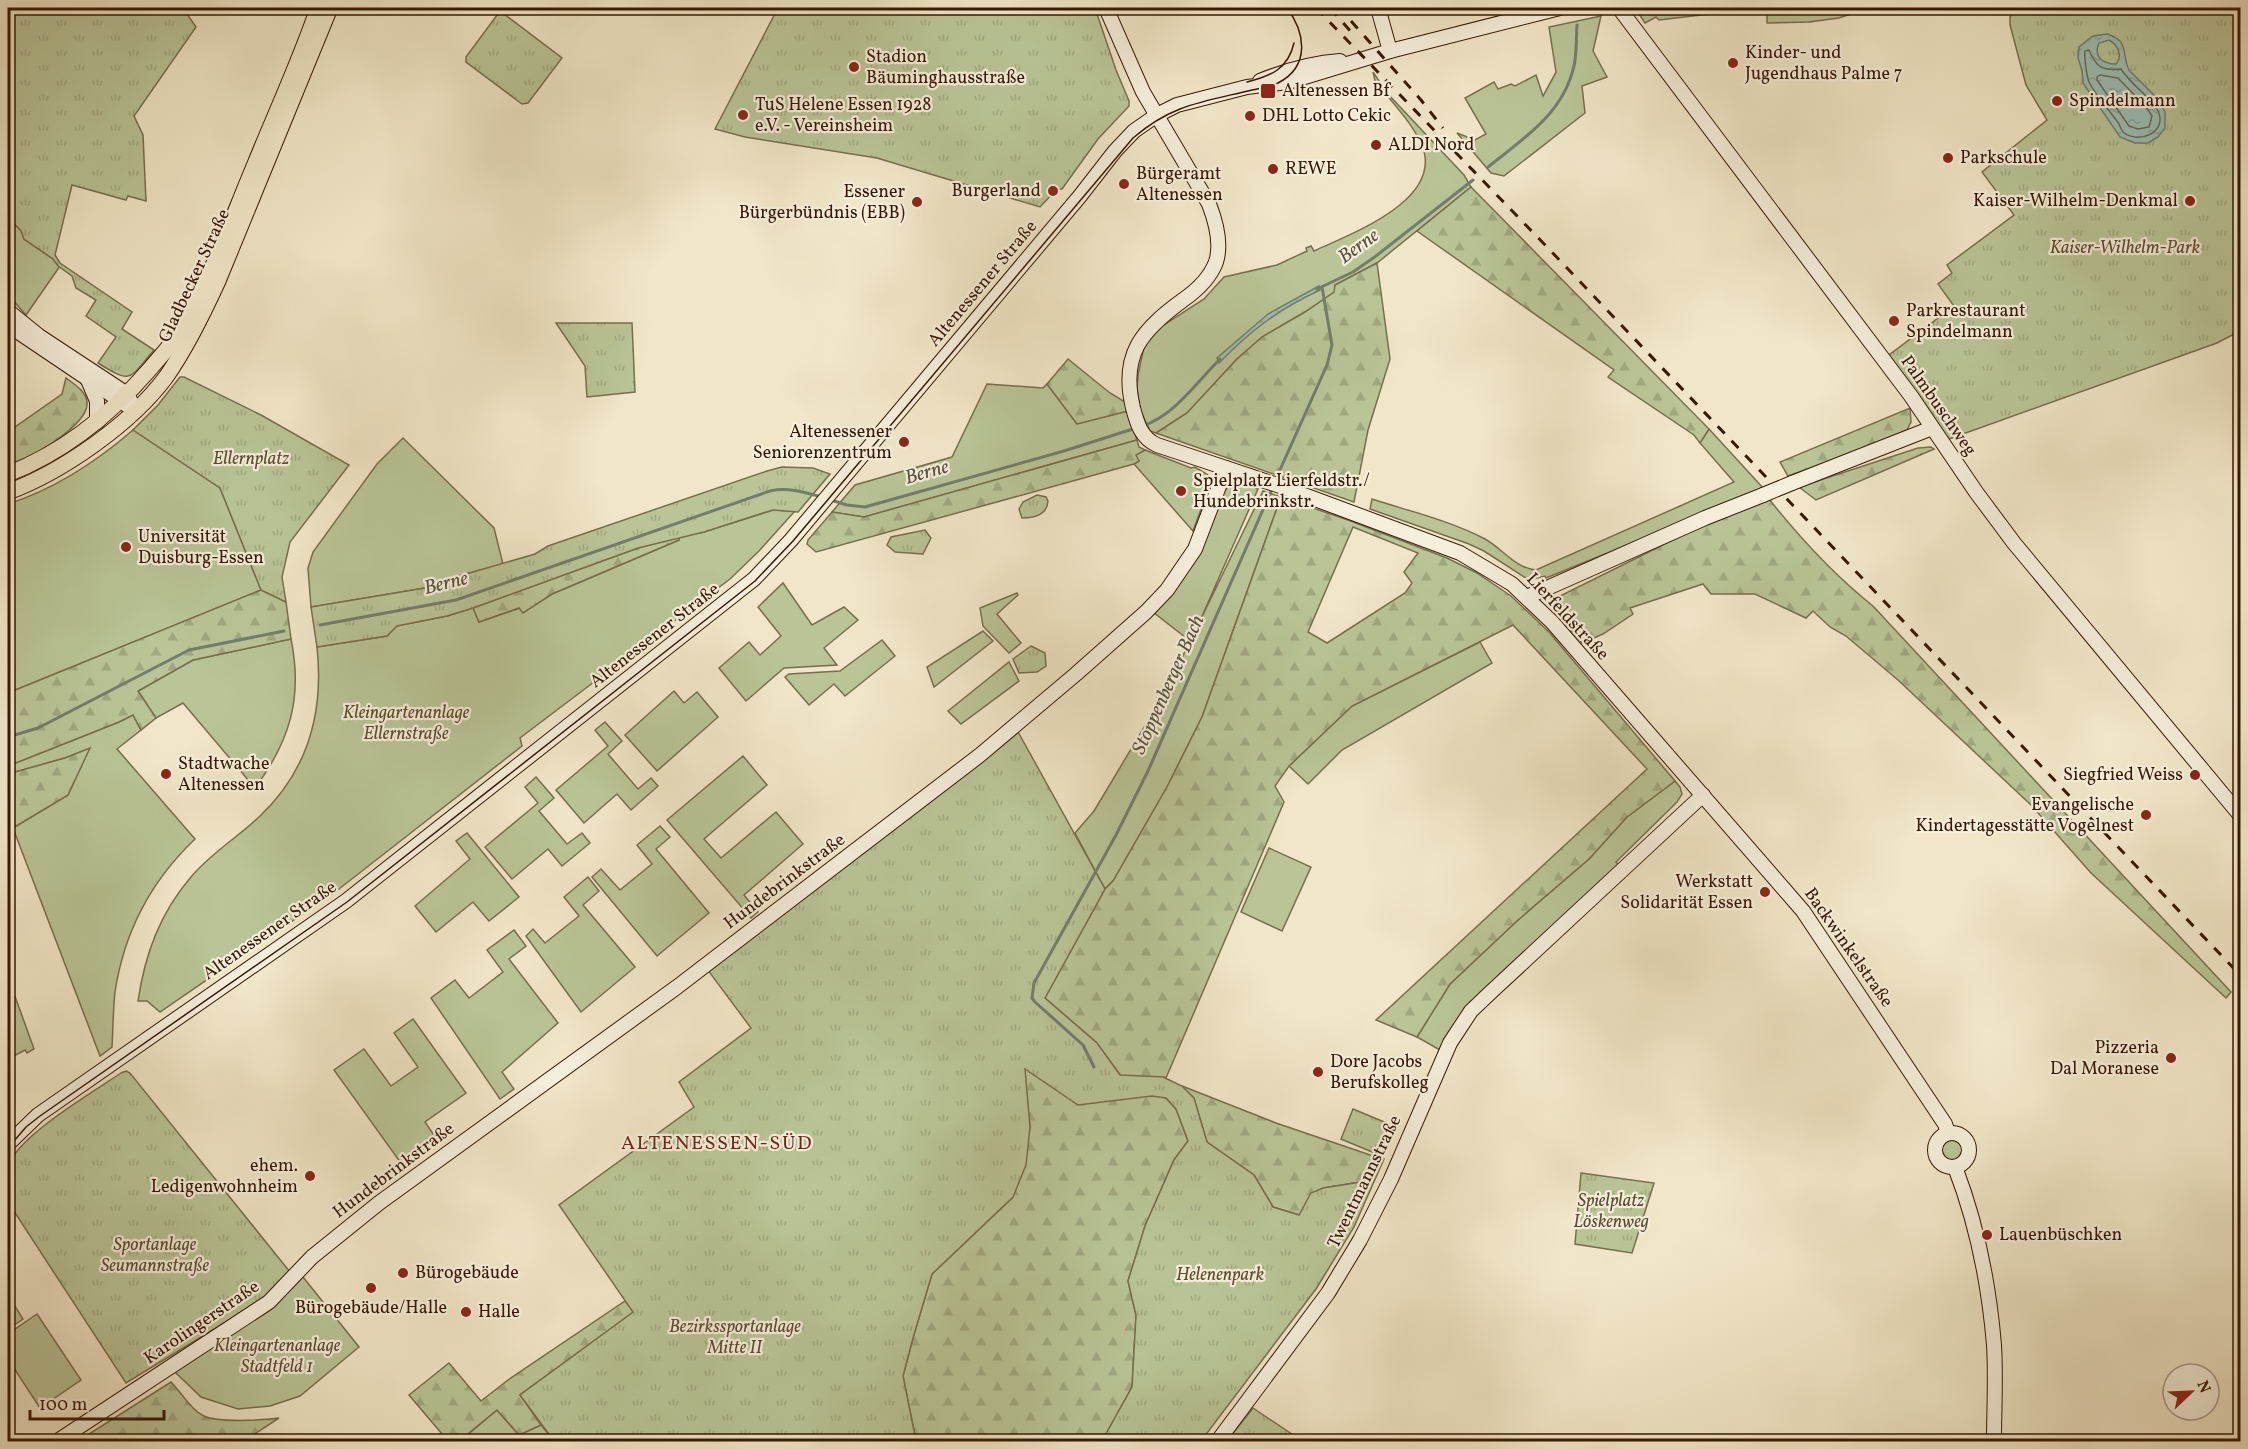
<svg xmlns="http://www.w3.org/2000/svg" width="2248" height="1449" viewBox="0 0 2248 1449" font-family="Vollkorn,serif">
  <defs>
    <pattern id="forest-firs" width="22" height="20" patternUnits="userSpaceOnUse" patternTransform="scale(1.5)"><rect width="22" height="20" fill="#b9c597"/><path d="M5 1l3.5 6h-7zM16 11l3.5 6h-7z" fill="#a0a880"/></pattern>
    <pattern id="park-tufts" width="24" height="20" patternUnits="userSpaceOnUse" patternTransform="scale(1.5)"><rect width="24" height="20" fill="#b9c597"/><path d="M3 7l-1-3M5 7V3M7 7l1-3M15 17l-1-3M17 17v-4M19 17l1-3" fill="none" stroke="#a0a880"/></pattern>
    <pattern id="water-ripples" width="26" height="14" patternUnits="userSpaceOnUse" patternTransform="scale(1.5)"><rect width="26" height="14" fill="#9bc0b5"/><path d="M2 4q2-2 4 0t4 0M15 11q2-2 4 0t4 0" fill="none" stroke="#86a49a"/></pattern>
  </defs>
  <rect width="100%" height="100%" fill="#f1e7c8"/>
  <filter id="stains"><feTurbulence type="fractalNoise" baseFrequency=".00333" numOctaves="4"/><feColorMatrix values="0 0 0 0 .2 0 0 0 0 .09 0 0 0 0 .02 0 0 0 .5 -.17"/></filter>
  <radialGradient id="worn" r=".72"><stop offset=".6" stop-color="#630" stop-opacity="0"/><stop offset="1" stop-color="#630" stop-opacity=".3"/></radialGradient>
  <g fill="#b9c597" stroke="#786e4d" stroke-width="1.5">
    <path d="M1635 8H1869L1839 18 1809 22 1767 23V12L1710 14 1659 20 1656 17 1645 23Z"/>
    <path d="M1601 16 1593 51 1607 77 1582 86 1585 113 1504 176 1491 173 1457 133 1475 140 1486 134 1465 98 1494 82 1498 89 1511 84 1515 86 1536 75 1543 96 1556 72 1549 27Z"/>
    <path d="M1373 72 1387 93 1464 175 1471 187 1377 263 1335 285V292L1305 312 1262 337 1237 359 1187 413 1156 433 1150 431 1140 409 1137 388 1138 375 1145 342 1159 328 1204 299 1224 277 1277 265 1307 251 1306 248 1311 246 1314 251C1353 233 1449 198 1420 141 1409 119 1390 100 1375 81Z"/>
    <path d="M8 217 22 231 24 239 53 259 60 266 26 315 8 295Z"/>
    <path d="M987 384 1043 388 1047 384 1077 424 1128 411 1137 440 864 517 832 512 855 485 952 457Z"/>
    <path d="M1709 429 1764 489 1546 578 1545 576 1529 580 1484 551 1469 544 1370 509 1372 499C1409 511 1451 521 1485 539 1503 549 1515 568 1536 570L1734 482 1700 443Z"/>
    <path d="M133 430 220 488 261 590 8 693V504C55 489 96 462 133 430Z"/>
    <path d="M403 438 494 528 503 564 439 581 431 587 311 607 308 568 313 552 377 464Z"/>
    <path d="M1145 450 1191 468 1195 467 1208 475 1210 485 1193 531 1134 464 1139 461 1135 455Z"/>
    <path d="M1239 483 1258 489 1199 623 1263 491 1281 497 1202 717 1167 787 1113 881 1105 889 1075 833 1094 811 1167 689 1190 641 1153 612 1223 492 1230 485Z"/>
    <path d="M773 510 795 511 759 551 730 579 520 738 522 746 339 889 160 1012 147 1001H138C145 954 160 913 191 877 211 853 237 838 259 817 308 771 324 712 317 647L387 636 396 626 447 616 473 608 479 622 520 608 523 612 552 594 679 540 678 537 704 532Z"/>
    <path d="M783 583 812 625 844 607 858 620 824 648 837 665 784 668 746 701 719 668 749 642 760 655 781 636 758 607Z"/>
    <path d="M1017 593 1018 595 997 614 1021 643 1009 653 983 626 980 608Z"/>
    <path d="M983 631 993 641 934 687 927 667Z"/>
    <path d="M291 639C303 697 290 741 255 788L183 703 156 718 138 691 193 660Z"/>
    <path d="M882 640 895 656 845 696 834 684 809 705 785 677 789 674 840 671Z"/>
    <path d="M1480 642 1492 663 1342 750 1308 784 1289 766 1352 706Z"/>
    <path d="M1009 662 1019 681 961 724 948 711Z"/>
    <path d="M674 691 684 703 697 692 718 717 657 771 625 735Z"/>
    <path d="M133 715 141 730 117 749 195 839C151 881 124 932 115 992 113 1010 113 1029 112 1047L100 1056 13 828 68 795 89 749 65 758 8 774V766L119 722Z"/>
    <path d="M605 722 622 741 608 754 638 789 651 778 658 786 631 810 617 794 584 823 556 790 608 746 595 730Z"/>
    <path d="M743 756 767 785 704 839 721 858 776 812 803 844 744 895 758 912 751 918 667 820Z"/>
    <path d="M536 777 554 798 539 811 567 844 582 833 590 843 562 866 548 849 512 879 485 847 538 803 525 787Z"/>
    <path d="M1675 781 1680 787 1682 794 1677 802 1616 862 1619 866 1440 1050 1417 1037 1450 984 1518 920 1589 859 1627 817Z"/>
    <path d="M660 826 670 837 656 849 709 913 657 956 592 877 601 869 620 890 652 864 637 845Z"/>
    <path d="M467 833 519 897 489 921 473 902 436 932 415 906 470 859 456 841Z"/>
    <path d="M1269 848 1311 867 1282 931 1241 912Z"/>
    <path d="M588 877 599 891 583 905 635 967 581 1012 526 936 533 929 545 943 579 916 564 897Z"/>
    <path d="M514 930 526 946 509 959 558 1023 502 1072 514 1089 500 1099 431 998 455 980 469 998 503 972 487 950Z"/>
    <path d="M8 977 34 1049 27 1053 25 1050 8 1059Z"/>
    <path d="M413 1019 466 1093 425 1122 438 1141 403 1166 334 1070 364 1049 391 1086 418 1067 394 1033Z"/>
    <circle cx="1952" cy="1150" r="10"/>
    <path d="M303 1277 359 1347 300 1396 270 1406 238 1409 201 1397 174 1371 271 1306Z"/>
    <path d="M37 1314 81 1380 40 1408 8 1359V1334Z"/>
    <path d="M497 1410 519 1435 541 1425 554 1441 459 1442Z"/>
  </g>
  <g fill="url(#forest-firs)" stroke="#786e4d" stroke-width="1.5" fill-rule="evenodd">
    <path d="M1471 187 1709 429 1700 443 1694 435 1608 377 1614 370 1417 231Z"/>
    <path d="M1377 263 1390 359 1368 430 1354 502 1156 433 1187 413 1237 359 1262 337 1305 312 1334 292 1335 285Z"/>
    <path d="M1068 359 1110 393 1125 402 1128 411 1077 424 1047 384Z"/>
    <path d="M66 378C74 384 86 391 87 402 90 426 26 459 8 471V432L62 394Z"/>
    <path d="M1910 408 1911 422 1907 430 1853 453 1788 476 1780 462Z"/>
    <path d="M1137 440 1139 447 1145 450 1136 455 1139 461 1134 464 816 552 807 544 808 540 832 512 864 517Z"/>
    <path d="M1931 447 1934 449 1816 500 1799 487 1918 448Z"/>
    <path d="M1281 497 1348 520 1447 558 1477 573 1511 596 1549 632 1675 781 1627 817 1589 859 1518 920 1450 984 1417 1037 1376 1020 1647 769 1513 625 1352 706 1289 766 1275 786 1284 802 1166 1078 1121 1076 1096 1042 1045 998 1105 889 1113 881 1167 787 1202 717ZM1353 527 1418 553 1404 572 1412 583 1405 593 1327 643 1308 632Z"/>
    <path d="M1769 499C1800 538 1834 575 1873 606L2231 992 2226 998 2091 873 2031 805 1898 680 1846 636 1830 627 1813 611 1806 618 1755 594H1711L1703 584 1630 608 1633 614 1603 634 1582 643 1555 613 1554 606 1560 596 1689 532Z"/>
    <path d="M678 537 679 540 552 594 523 613 519 608 479 622 473 608 638 548Z"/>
    <path d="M261 590 286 602 291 639 193 660 138 691 156 718 141 730 133 715 119 722 8 766V693Z"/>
    <path d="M90 748 68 795 8 831V774L65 758Z"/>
    <path d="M1024 1069 1166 1098 1176 1109 1188 1141 1174 1160 1145 1226 1128 1281 1136 1315 1132 1387 1102 1441H916L903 1376 913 1338 932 1274 1013 1197 1030 1127Z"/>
    <path d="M1182 1086 1276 1123 1379 1158 1367 1181 1323 1188 1299 1215 1273 1207 1254 1175 1207 1142 1194 1099Z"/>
    <path d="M625 1301 634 1312 520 1395 541 1425 519 1435 497 1410 459 1441H448L409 1395 449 1363 481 1401 508 1380Z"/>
    <path d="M171 1382C181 1392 191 1410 204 1416 218 1423 263 1420 279 1418L244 1441H78Z"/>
  </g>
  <g fill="url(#park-tufts)" stroke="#786e4d" stroke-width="1.5">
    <path d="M8 8H183L196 27 134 116 143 135 146 201 128 196 126 200 72 185 55 255 60 263 132 312 122 329 154 350C129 379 133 385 98 363L116 337 86 316 96 300 76 288 72 276 58 266 53 259 24 239 21 231 8 217Z"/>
    <path d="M778 8H1095L1116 70 1129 101V106L1098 139 1062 189H1057L1040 207 877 158 745 137 715 129Z"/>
    <path d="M2018 8H2240V331L2217 343 1946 440 1885 358 1954 306 1938 284 1952 273 1947 265 2014 215 1982 172 2047 120 2026 85 2010 25V17Z"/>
    <path d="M500 11 562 58 528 103 522 104 466 62V57Z"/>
    <path d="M556 323H632L635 392 587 397 585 366Z"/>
    <path d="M180 377H184L261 415 349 465 290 542 282 577 286 602 261 590 220 488 133 430 158 405Z"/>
    <path d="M782 467 813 468 830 474 798 512 773 510 763 513 704 532 638 548 473 608 447 616 397 626 387 636 317 647 311 607 431 587 439 582 535 554 548 546 767 471Z"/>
    <path d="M1037 495 1046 497 1048 501C1047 515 1035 518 1022 518L1019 509 1023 502Z"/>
    <path d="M925 530 931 538 923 554 895 552 887 545 891 537Z"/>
    <path d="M1031 646 1045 653 1046 666 1037 672 1019 673 1013 659Z"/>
    <path d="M1017 730 1105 889 1045 998 1097 1043 1120 1075 1165 1077H1163L1182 1086 1194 1098 1207 1142 1254 1175 1273 1207 1299 1215 1311 1193 1323 1188 1367 1181 1379 1158 1384 1159 1354 1227 1316 1289 1201 1441H1102L1132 1387 1136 1315 1128 1281 1145 1226 1174 1160 1188 1141 1176 1109 1166 1098 1152 1096 1078 1105 1025 1069 1030 1127 1026 1165 1013 1197 932 1274 913 1338 903 1376 916 1441H554L520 1395 633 1312 559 1205 694 1107 679 1082 751 1028 707 969Z"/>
    <path d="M126 1071 130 1073 290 1272 265 1298 126 1383 8 1202C8 1191 5 1175 8 1165 21 1134 93 1092 121 1073Z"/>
    <path d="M1353 1109 1389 1124 1377 1154 1341 1139Z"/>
    <path d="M1581 1173 1654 1183 1632 1253 1575 1244Z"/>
    <path d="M8 1295 23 1319 8 1329Z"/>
    <path d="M1253 1408 1302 1441H1227Z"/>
  </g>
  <g fill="url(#water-ripples)" stroke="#737d6e" stroke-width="1.5" fill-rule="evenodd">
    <path d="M2107 34C2130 41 2121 53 2129 70L2157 98 2165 112V128L2158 137 2148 143H2135L2120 137 2083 83 2082 71 2078 58 2079 47 2093 36ZM2109 40C2118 45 2123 56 2116 64 2103 64 2093 57 2099 43Z"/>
    <path d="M1319 286 1320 290C1279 309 1251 330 1219 363L1217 358 1268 314Z"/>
  </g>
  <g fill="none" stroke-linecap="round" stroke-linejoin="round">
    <g stroke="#686c5c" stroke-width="1.5">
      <path d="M2089 50C2096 67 2102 71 2121 69 2131 85 2149 95 2158 111 2168 132 2139 145 2123 132 2123 132 2119 125 2119 124 2110 111 2096 96 2089 82 2087 77 2084 57 2085 51Z"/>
      <path d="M2100 75 2118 78 2146 107 2152 116 2149 127 2138 129 2129 126 2097 80V77Z"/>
    </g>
    <g stroke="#737d6e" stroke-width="3">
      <path d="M1488 167C1524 138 1563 114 1574 66 1577 53 1576 38 1577 25"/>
      <path d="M1317 289 1353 272 1376 256 1473 180"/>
      <path d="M1142 426C1174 416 1197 382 1220 359"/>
      <path d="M1275 481 1327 365 1332 345 1322 287"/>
      <path d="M831 500 847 505 865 507 1064 451 1136 428"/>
      <path d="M320 625 456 600 770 491C788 487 804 492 822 497"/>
      <path d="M8 737 38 728 189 650 284 631"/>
      <path d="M1094 1067 1083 1045 1035 1002 1032 998 1034 983 1116 835 1148 771 1273 487"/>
    </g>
    <g stroke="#361803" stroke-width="16">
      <g id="secondary">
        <path d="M1106 8 1143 92 1209 204C1216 222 1222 243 1216 262 1210 278 1196 291 1183 300 1142 330 1120 354 1133 408 1137 423 1141 438 1157 445L1280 486 1460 553 1512 584 1552 622 1803 911 1945 1124 1948 1133"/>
        <path d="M1378 8 1390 51"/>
        <path d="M1619 8 1911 396 1976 492 2014 543 2240 815"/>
        <path d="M1260 81C1287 70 1311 63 1340 61"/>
        <path d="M8 311 39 336 127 394 135 410"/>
        <path d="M8 325 128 406"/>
        <path d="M88 380 97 401V422"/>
        <path d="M1792 483 1932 428"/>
        <path d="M1527 597 1705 518 1763 495"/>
        <circle cx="1952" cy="1150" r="17"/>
        <path d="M8 1144 38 1115 346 901 754 579 791 540 1080 196 1115 151 1134 131 1157 115 1177 105 1247 87 1288 82 1390 51 1560 8"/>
        <path d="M1955 1167C1977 1224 1989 1285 1994 1345 1996 1377 1994 1410 1994 1442"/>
        <path d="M56 1442 269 1302 312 1257 379 1203 677 987 980 755 1076 674 1146 612 1167 590 1195 549 1226 468"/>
        <path d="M1217 1442 1328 1293 1360 1240 1391 1179 1450 1043 1471 1011 1491 992 1703 795"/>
      </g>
    </g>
    <g stroke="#361803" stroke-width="17">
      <g id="primary">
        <path d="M8 474C64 452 110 415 149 370 159 358 170 347 178 334 210 281 231 221 255 164 276 112 300 61 318 8"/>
        <path d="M8 492C62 472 131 424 166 377 187 347 203 314 218 281L330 8"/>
      </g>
    </g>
    <use href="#secondary" stroke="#f6efdb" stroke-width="14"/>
    <use href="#primary" stroke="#f1e7c8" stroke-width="15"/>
    <g stroke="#361803" stroke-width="1.5">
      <path d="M1247 82C1271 76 1288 69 1294 43"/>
      <path d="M8 1148 26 1127 40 1116 347 902 755 581 793 541 1133 138C1147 126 1162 116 1180 109 1203 100 1228 96 1252 90 1260 88 1270 87 1278 83 1311 66 1305 32 1287 8"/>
    </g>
    <g stroke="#361803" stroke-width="3" stroke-dasharray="10 10" stroke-linecap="butt">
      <path d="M1316 8 1548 248 2240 975"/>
      <path d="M1330 8 1353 34"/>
      <path d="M1351 21 1421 100 1443 128"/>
    </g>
    <g stroke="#361803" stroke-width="16" stroke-linecap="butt">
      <path id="secondary-bridge" d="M1763 495 1792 483"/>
    </g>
    <use href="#secondary-bridge" stroke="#f6efdb" stroke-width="14"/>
  </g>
  <g fill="#8f2418" stroke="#f6efdb" stroke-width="2">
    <circle cx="1733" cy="63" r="6"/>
    <circle cx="854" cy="67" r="6"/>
    <rect x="1260" y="83" width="16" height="16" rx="3"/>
    <circle cx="2057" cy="101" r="6"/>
    <circle cx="743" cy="115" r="6"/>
    <circle cx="1250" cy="116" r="6"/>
    <circle cx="1376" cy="145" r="6"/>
    <circle cx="1948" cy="158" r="6"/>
    <circle cx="1273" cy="169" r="6"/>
    <circle cx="1124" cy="184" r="6"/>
    <circle cx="1053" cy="191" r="6"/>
    <circle cx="2190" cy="201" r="6"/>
    <circle cx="917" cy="202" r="6"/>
    <circle cx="1894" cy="321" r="6"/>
    <circle cx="904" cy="442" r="6"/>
    <circle cx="1181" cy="491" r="6"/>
    <circle cx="126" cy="547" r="6"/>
    <circle cx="166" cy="774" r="6"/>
    <circle cx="2195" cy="775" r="6"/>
    <circle cx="2146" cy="815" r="6"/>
    <circle cx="1765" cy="892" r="6"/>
    <circle cx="2171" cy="1058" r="6"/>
    <circle cx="1318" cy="1072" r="6"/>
    <circle cx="310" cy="1176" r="6"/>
    <circle cx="1987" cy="1235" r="6"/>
    <circle cx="403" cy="1273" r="6"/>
    <circle cx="371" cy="1288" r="6"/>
    <circle cx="466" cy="1312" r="6"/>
  </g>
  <g text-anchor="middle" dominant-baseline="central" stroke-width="4.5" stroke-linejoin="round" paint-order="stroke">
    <g font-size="18" fill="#361803" stroke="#f6efdb" text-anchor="start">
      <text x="1745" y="53">Kinder- und<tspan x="1745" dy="21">Jugendhaus Palme 7</tspan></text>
      <text x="866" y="57">Stadion<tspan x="866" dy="21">Bäuminghausstraße</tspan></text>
      <text x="1282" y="91">Altenessen Bf</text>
      <text x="2069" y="101">Spindelmann</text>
      <text x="755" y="105">TuS Helene Essen 1928<tspan x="755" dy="21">e.V. - Vereinsheim</tspan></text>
      <text x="1262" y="116">DHL Lotto Cekic</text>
      <text x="1388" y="145">ALDI Nord</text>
      <text x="1960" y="158">Parkschule</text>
      <text x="1285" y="169">REWE</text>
      <text x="1136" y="174">Bürgeramt<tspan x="1136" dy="21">Altenessen</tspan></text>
      <text x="1041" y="191" text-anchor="end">Burgerland</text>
      <text x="905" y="192" text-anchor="end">Essener<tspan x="905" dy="21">Bürgerbündnis (EBB)</tspan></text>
      <text x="2178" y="201" text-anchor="end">Kaiser-Wilhelm-Denkmal</text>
      <text x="1906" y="311">Parkrestaurant<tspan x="1906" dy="21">Spindelmann</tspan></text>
      <text x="892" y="432" text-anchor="end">Altenessener<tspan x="892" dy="21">Seniorenzentrum</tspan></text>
      <text x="1193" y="481">Spielplatz Lierfeldstr./<tspan x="1193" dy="21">Hundebrinkstr.</tspan></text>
      <text x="138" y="537">Universität<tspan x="138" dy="21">Duisburg-Essen</tspan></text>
      <text x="178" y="764">Stadtwache<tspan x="178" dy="21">Altenessen</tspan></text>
      <text x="2183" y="775" text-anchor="end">Siegfried Weiss</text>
      <text x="2134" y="805" text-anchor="end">Evangelische<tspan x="2134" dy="21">Kindertagesstätte Vogelnest</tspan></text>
      <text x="1753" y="882" text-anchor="end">Werkstatt<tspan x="1753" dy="21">Solidarität Essen</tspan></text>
      <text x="2159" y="1048" text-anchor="end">Pizzeria<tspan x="2159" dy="21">Dal Moranese</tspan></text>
      <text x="1330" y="1062">Dore Jacobs<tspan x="1330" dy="21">Berufskolleg</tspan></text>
      <text x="298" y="1166" text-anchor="end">ehem.<tspan x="298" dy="21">Ledigenwohnheim</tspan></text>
      <text x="1999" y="1235">Lauenbüschken</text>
      <text x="415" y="1273">Bürogebäude</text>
      <text x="371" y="1308" text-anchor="middle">Bürogebäude/Halle</text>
      <text x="478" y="1312">Halle</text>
    </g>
    <g font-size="18" font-style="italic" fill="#5d4c2f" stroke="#f6efdb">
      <text x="2125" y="248">Kaiser-Wilhelm-Park</text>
      <text x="251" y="459">Ellernplatz</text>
      <text x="406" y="713">Kleingartenanlage<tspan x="406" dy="21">Ellernstraße</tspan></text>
      <text x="1611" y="1201">Spielplatz<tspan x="1611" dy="21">Löskenweg</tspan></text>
      <text x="155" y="1245">Sportanlage<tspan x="155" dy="21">Seumannstraße</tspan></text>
      <text x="1220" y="1275">Helenenpark</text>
      <text x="735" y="1327">Bezirkssportanlage<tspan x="735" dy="21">Mitte II</tspan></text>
      <text x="277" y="1346">Kleingartenanlage<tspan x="277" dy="21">Stadtfeld 1</tspan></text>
    </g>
    <g font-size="18" fill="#361803" stroke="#f6efdb">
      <text transform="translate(195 276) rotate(-65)">Gladbecker Straße</text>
      <text transform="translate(983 284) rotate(-50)">Altenessener Straße</text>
      <text transform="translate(1938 406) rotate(55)">Palmbuschweg</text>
      <text transform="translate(1567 617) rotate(47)">Lierfeldstraße</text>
      <text transform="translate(655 636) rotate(-38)">Altenessener Straße</text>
      <text transform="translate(785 882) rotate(-37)">Hundebrinkstraße</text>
      <text transform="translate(270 931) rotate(-35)">Altenessener Straße</text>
      <text transform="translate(1848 948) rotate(55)">Backwinkelstraße</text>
      <text transform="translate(394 1171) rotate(-37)">Hundebrinkstraße</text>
      <text transform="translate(1365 1182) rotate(-64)">Twentmannstraße</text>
      <text transform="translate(202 1323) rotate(-34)">Karolingerstraße</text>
    </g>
    <g font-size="20" font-style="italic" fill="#595341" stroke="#f6efdb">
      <text transform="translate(1359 247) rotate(-36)">Berne</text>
      <text transform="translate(927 473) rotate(-16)">Berne</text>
      <text transform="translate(446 584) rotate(-14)">Berne</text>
      <text transform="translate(1169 685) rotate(-66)">Stoppenberger Bach</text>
    </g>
    <g font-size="20" letter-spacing="1.5" fill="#7a1f14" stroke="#f6efdb">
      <text x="717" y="1144">ALTENESSEN-SÜD</text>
    </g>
  </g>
  <rect width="2248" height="1449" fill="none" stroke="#f1e7c8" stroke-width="30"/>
  <rect x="9" y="9" width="2230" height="1431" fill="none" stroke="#361803" stroke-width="3"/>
  <rect x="15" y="15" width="2218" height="1419" fill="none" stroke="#361803" stroke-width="1.5"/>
  <g transform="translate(2191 1392) rotate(67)"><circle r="28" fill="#f6efdb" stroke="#a99985" stroke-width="1.5"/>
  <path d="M0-4.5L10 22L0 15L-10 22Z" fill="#8f2418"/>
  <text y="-9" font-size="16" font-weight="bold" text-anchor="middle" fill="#361803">N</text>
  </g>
  <path d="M30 1410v9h134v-9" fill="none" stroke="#361803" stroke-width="3"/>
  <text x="39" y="1410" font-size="18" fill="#361803" stroke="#f6efdb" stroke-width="4.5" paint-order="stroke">100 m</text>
  <rect width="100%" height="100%" filter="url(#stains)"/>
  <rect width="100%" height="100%" fill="url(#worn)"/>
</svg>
